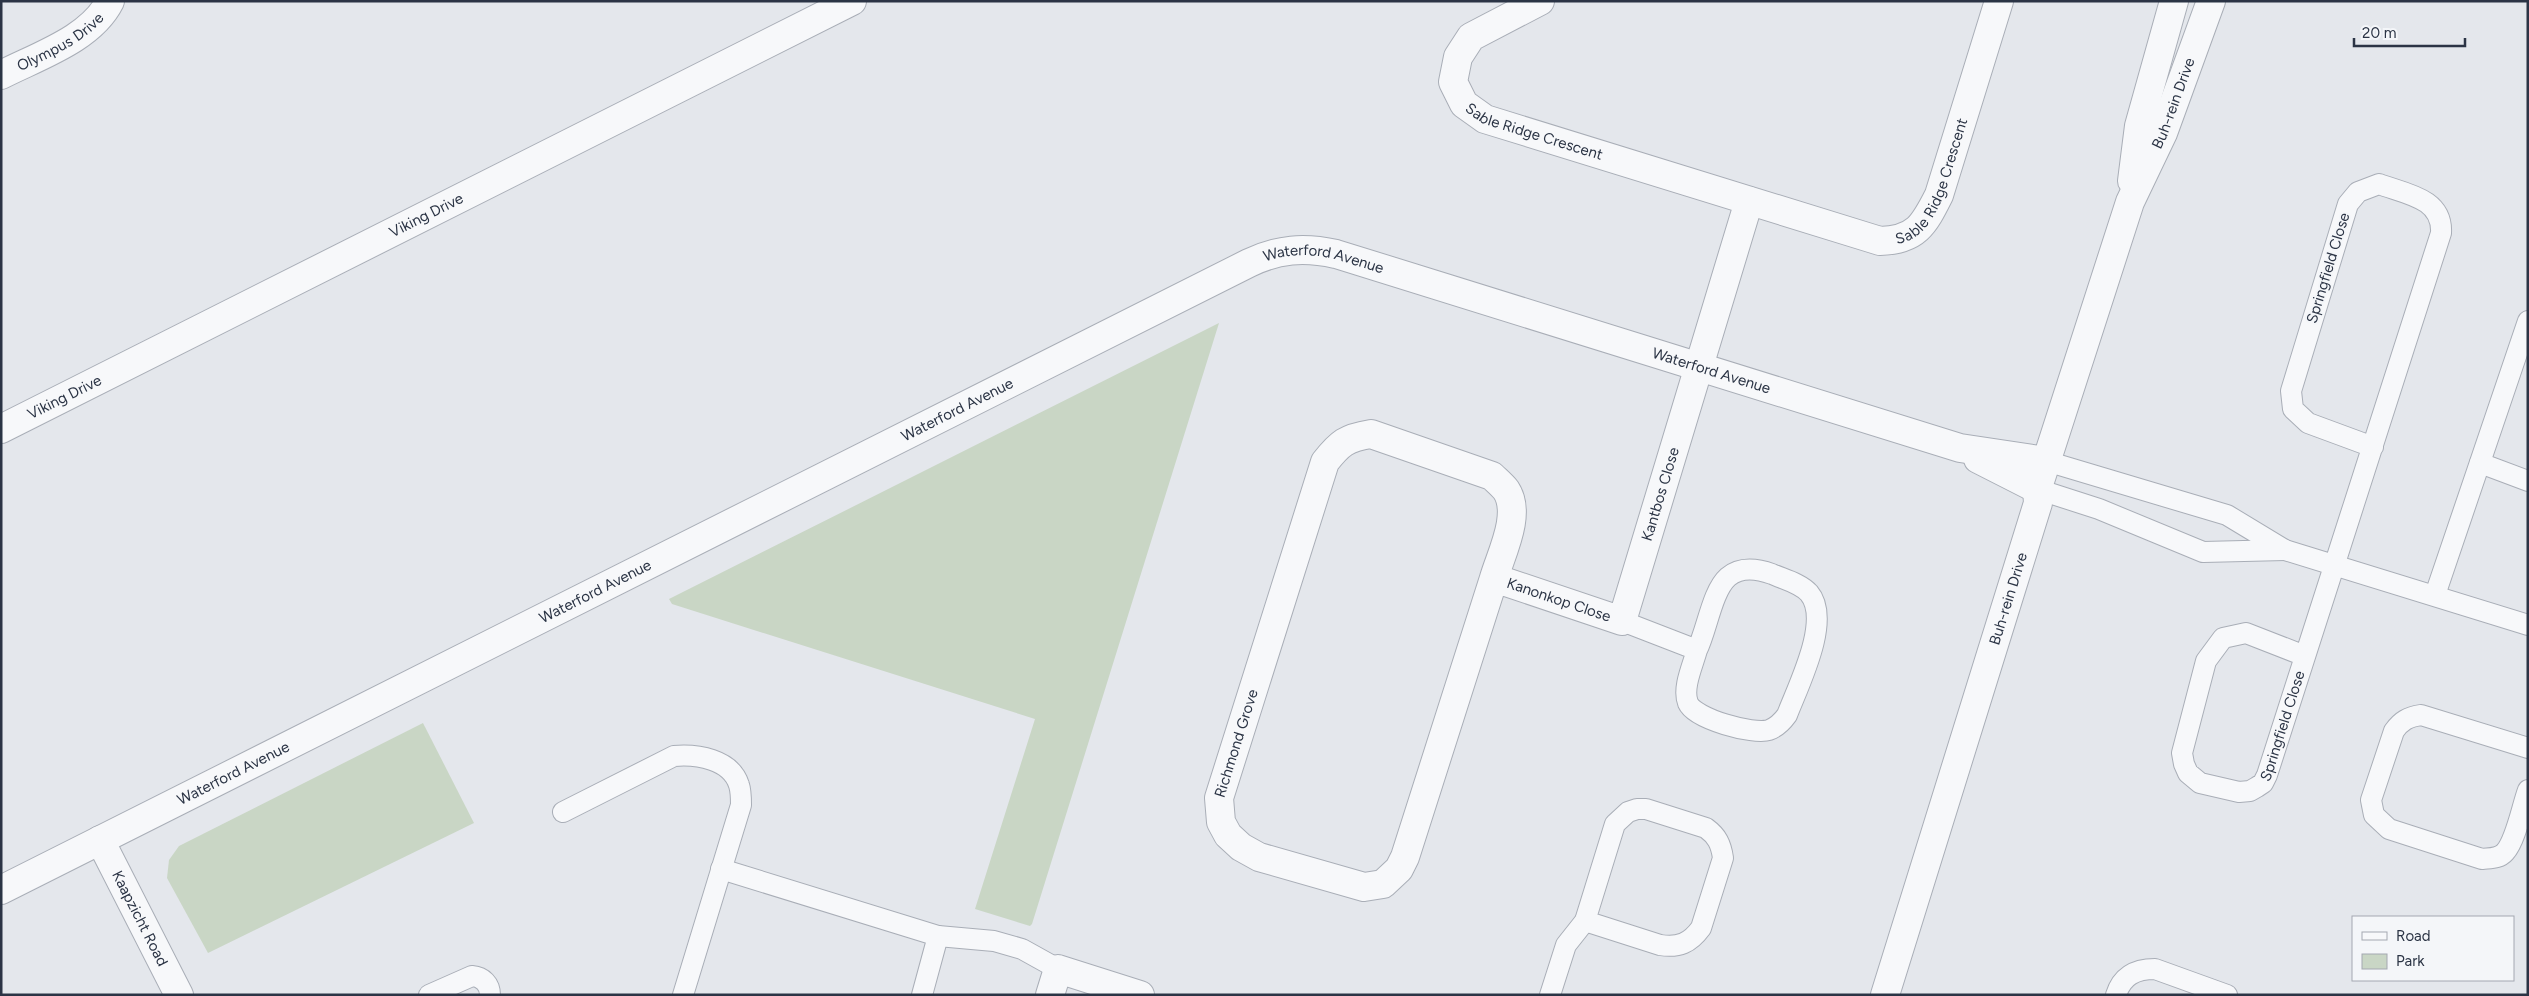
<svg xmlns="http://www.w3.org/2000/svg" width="2529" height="996" viewBox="0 0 2529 996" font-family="Figtree,sans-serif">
  <rect width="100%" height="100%" fill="#e4e7ec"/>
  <g fill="#c9d6c5">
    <path d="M1219 323 1032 924 1030 926 975 909 1035 719 672 604 669 599Z"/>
    <path d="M423 723 474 823 208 953 167 878 169 860 179 846Z"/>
  </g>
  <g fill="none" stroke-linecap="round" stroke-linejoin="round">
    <g stroke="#a9aeb7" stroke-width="22">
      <g id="service">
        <path d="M2046 461 2227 515 2285 550 2528 625"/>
        <path d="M2480 463 2528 481"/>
        <path d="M2037 489 2099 509 2203 552 2285 550"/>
        <path d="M2435 595 2528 321"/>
        <path d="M1622 621 1697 650C1707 630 1712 591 1728 577 1741 566 1758 569 1772 574 1783 579 1800 583 1809 593 1832 620 1798 686 1787 715 1782 722 1777 727 1769 730 1753 735 1695 719 1688 703 1682 688 1693 665 1697 650"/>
        <path id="s1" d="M2305 656 2246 633 2223 638 2206 661 2182 753 2184 764 2188 773 2200 783 2239 792 2250 791 2257 787 2263 783 2267 775C2324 594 2384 414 2441 233 2443 198 2406 194 2379 184L2358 192 2348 204 2291 391 2293 409 2308 423 2373 447"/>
        <path d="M2528 748 2421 715C2408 717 2401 721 2394 731L2371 800 2374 815 2389 829 2482 859C2490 858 2499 859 2505 852 2516 840 2522 806 2528 790"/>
        <path d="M1637 809H1646L1706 828C1717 836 1721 844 1723 858L1701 928C1690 943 1679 948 1660 945L1585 921 1615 824 1628 812Z"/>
        <path d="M563 812 674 756C697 754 731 759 739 785 741 791 741 798 741 805L683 995"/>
        <path d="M721 869 938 936 922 995"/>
        <path d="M938 936 994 941 1022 949 1058 969"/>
        <path d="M429 995 472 976C483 977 490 984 490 995"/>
        <path d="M1550 995 1566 945 1585 921"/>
        <path d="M2116 995C2122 976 2135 969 2155 969L2227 995"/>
      </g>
    </g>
    <g stroke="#a9aeb7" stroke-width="30">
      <g id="minor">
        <path id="s2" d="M1540 1 1471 37 1458 57 1453 82 1464 104 1485 119 1880 241C1916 240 1924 225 1939 195L1999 1"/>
        <path id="s3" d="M1 75C38 56 91 39 110 1"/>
        <path d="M2132 181 2139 126 2174 1"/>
        <path id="s4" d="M1 429 852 1"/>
        <path d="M1978 459 2037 489"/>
        <path id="s5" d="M1494 578 1405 857 1399 869 1383 884 1364 887 1259 857 1241 847 1228 835 1221 822 1219 798 1325 462C1340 443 1346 438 1371 434L1492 476C1496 480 1502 485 1506 490 1522 514 1501 554 1494 578L1622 621 1749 201"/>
        <path id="s6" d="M100 840 179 995"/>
        <path id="s7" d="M1 890 1249 263C1278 249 1304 247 1336 254L1960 448 2046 461"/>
        <path d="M1050 995 1058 969 1140 995"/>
        <path id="s8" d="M1885 995 2038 503 2037 489 2041 478 2130 202 2163 133 2211 1"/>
      </g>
    </g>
    <use href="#service" stroke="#f7f8fa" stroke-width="20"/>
    <use href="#minor" stroke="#f7f8fa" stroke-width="28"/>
  </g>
  <g text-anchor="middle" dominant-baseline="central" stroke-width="4" stroke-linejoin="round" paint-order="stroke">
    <g font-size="15" fill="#2b3445" stroke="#f4f6f9">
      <text stroke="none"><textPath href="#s3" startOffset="68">Olympus Drive</textPath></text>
      <text stroke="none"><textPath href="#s8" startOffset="939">Buh-rein Drive</textPath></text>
      <text stroke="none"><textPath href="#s2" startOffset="228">Sable Ridge Crescent</textPath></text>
      <text stroke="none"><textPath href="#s2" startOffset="679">Sable Ridge Crescent</textPath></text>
      <text stroke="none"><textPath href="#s4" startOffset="476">Viking Drive</textPath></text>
      <text stroke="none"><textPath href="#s7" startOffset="1474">Waterford Avenue</textPath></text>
      <text transform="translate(2328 268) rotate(-73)">Springfield Close</text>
      <text stroke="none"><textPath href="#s7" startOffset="1879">Waterford Avenue</textPath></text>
      <text stroke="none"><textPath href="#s4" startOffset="71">Viking Drive</textPath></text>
      <text stroke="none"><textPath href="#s7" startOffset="1070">Waterford Avenue</textPath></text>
      <text stroke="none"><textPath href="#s5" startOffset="1449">Kantbos Close</textPath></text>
      <text stroke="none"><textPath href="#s7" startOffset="665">Waterford Avenue</textPath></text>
      <text stroke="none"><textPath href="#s8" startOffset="415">Buh-rein Drive</textPath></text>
      <text stroke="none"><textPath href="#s5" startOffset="1250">Kanonkop Close</textPath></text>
      <text stroke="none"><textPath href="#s1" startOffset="374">Springfield Close</textPath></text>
      <text stroke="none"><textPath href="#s5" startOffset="591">Richmond Grove</textPath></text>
      <text stroke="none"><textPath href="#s7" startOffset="260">Waterford Avenue</textPath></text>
      <text stroke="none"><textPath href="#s6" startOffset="88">Kaapzicht Road</textPath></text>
    </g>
  </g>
  <rect width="2529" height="996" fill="none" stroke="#2b3445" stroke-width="5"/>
  <rect x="2352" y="916" width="162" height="65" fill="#f4f6f9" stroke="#a4a8b1"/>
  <rect x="2362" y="932" width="25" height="8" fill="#f7f8fa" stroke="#a4a8b1"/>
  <text x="2396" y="941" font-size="15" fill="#2b3445">Road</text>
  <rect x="2362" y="954" width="25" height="15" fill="#c9d6c5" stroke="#a4a8b1"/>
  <text x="2396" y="966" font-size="15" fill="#2b3445">Park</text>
  <path d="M2354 38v8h111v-8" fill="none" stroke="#2b3445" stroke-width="2.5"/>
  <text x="2362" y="38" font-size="15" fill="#2b3445" stroke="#f4f6f9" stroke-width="4" paint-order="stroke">20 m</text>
</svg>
